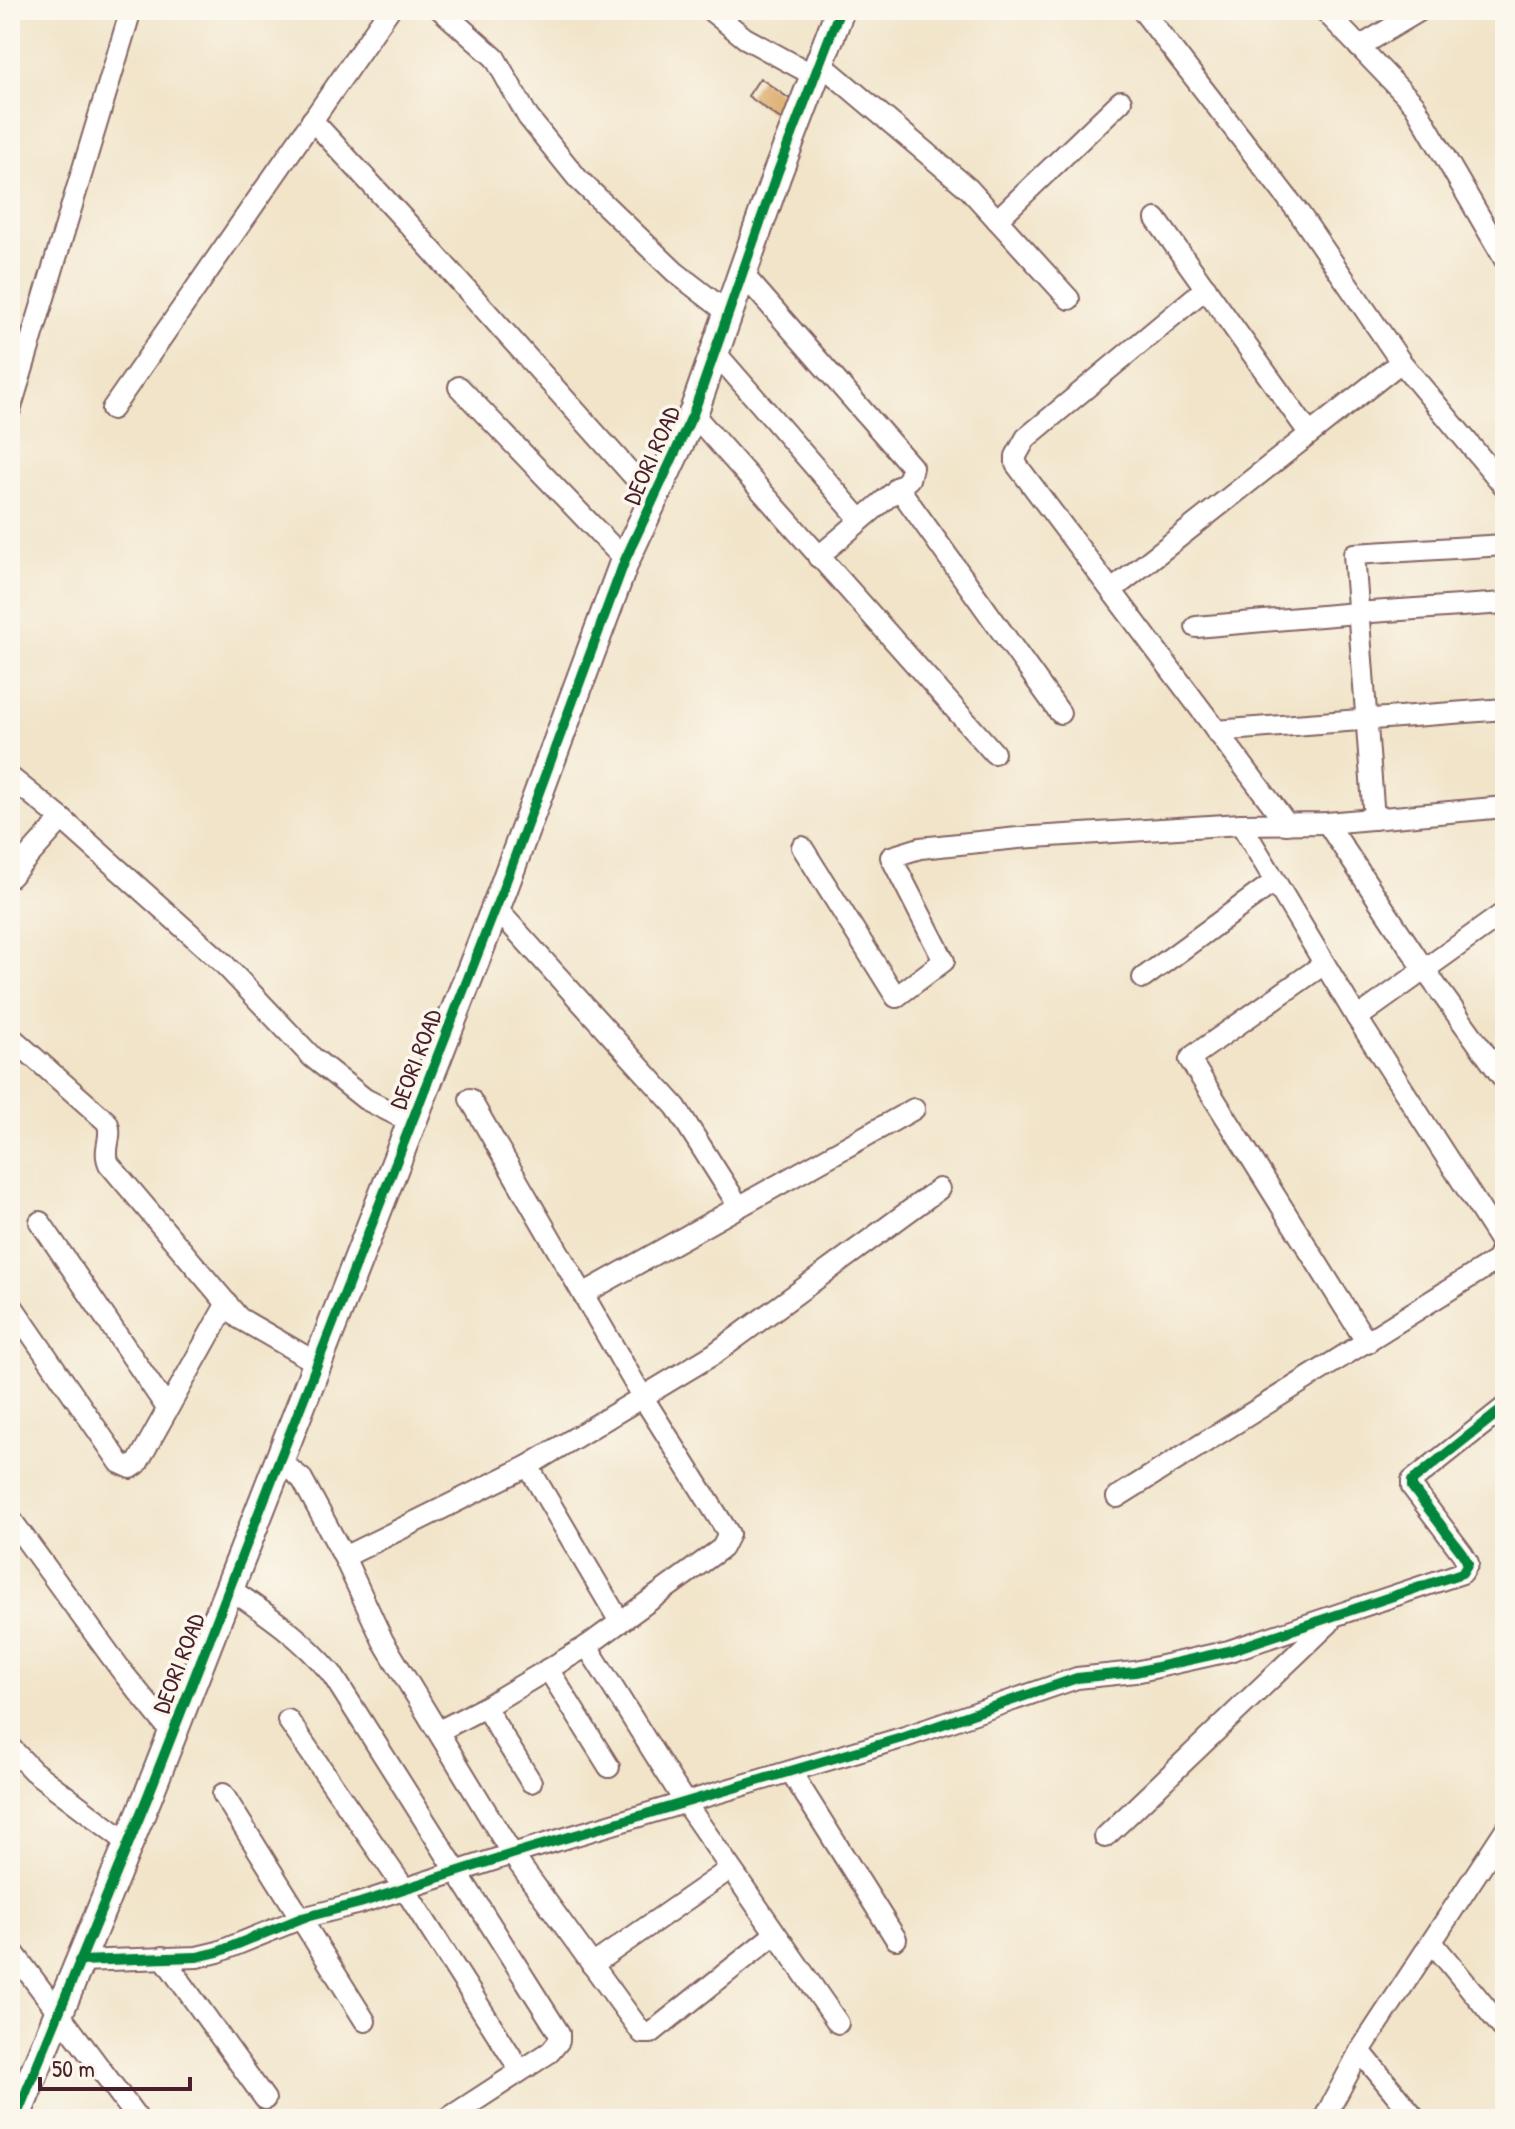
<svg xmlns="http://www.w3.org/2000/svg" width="1515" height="2129" viewBox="0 0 1515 2129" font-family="'Patrick Hand',sans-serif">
  <rect width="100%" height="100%" fill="#fbf7ec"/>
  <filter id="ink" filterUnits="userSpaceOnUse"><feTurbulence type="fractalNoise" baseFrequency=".0125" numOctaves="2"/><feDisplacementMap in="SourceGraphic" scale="16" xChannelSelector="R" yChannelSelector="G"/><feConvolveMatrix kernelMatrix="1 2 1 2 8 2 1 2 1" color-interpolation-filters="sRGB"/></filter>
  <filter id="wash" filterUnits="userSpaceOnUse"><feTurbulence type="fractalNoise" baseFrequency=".006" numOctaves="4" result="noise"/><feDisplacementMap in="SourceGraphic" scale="32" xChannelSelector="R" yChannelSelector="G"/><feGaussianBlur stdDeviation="1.8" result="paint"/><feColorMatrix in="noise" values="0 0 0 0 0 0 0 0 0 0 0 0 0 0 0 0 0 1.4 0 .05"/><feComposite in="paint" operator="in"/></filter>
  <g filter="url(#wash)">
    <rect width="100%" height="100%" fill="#f1e4c9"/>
    <g id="blocks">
      <path fill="#dba968" d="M760 78 794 102 782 120 748 96Z"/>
    </g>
  </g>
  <g filter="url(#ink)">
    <use href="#blocks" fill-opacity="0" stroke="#846462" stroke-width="2"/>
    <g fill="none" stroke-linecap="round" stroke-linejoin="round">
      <g stroke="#846462" stroke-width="24">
        <g id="street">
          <path d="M441 10 495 58 528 117 578 179 675 272 728 313"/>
          <path d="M710 10 745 38 815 76"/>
          <path d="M1142 10 1299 213 1401 362 1505 487"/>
          <path d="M1324 10 1414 104 1505 260"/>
          <path d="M1359 47 1421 10"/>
          <path d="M820 63 969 189 1069 299"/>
          <path d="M312 120 410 226 654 499"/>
          <path d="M1156 219 1309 433"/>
          <path d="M997 220 1121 101"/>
          <path d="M742 273 912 467 909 479 818 557"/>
          <path d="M1206 288 1026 438 1016 456V464L1287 824"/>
          <path d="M715 352 860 519"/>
          <path d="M459 387 625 560"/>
          <path d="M112 409 389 10"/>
          <path d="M10 410 131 10"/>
          <path d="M693 414 994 753"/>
          <path d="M898 487 1060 713"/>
          <path d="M1112 590 1401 362"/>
          <path d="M1196 627 1356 613 1505 603"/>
          <path d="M1216 731 1505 709"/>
          <path d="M10 777 62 819 223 963 312 1057 365 1099 411 1122"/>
          <path d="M1374 819 1354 554 1505 545"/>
          <path d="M1327 823 1424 969 1505 1081"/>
          <path d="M802 847 896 997 944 961 891 857 920 848 1018 838 1241 824 1327 823 1505 807"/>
          <path d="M10 877 62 819"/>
          <path d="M495 907 676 1107 738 1205"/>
          <path d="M1324 964 1193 1056 1190 1060 1367 1343"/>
          <path d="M1143 978 1274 882"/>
          <path d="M1357 1018 1505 912"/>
          <path d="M10 1036 107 1122C114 1136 102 1149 109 1164L239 1318 317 1363"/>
          <path d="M40 1222 167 1408"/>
          <path d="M583 1294 914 1109"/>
          <path d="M10 1303 120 1463 131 1468 137 1464 227 1303"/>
          <path d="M279 1460 302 1479 344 1557 383 1641 512 1854 642 2033H651L775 1934"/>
          <path d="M528 1466 620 1622"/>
          <path d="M1117 1497 1497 1260 1501 1250V1242L1357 1018 1241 824"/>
          <path d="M10 1518 124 1674 172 1733"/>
          <path d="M344 1557 528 1466 714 1354 939 1189"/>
          <path d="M229 1588C268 1615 301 1637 332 1674L559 2033V2041L550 2052 447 2119"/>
          <path d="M587 1646 686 1804 838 2023"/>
          <path d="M548 1669 609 1767"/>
          <path d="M485 1707 531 1782"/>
          <path d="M288 1720 404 1888 520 2070"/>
          <path d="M439 1731 485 1707 587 1646 722 1548 729 1534 642 1396 470 1099"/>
          <path d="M10 1747 33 1771 128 1843"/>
          <path d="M791 1772 896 1939"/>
          <path d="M223 1794 365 2021"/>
          <path d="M1105 1837 1329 1623"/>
          <path d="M1432 1942 1505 2031"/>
          <path d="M10 1948 138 2119"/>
          <path d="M163 1957 265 2099"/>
          <path d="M79 1961 197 1957 218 1952 302 1918 360 1903 512 1854 905 1737 1077 1678 1135 1672 1229 1651 1462 1573 1468 1563 1462 1553 1412 1487V1481L1505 1407"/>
          <path d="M592 1965 730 1869"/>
          <path d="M1360 2051 1416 2119"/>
          <path d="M1324 2119 1360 2051 1505 1830"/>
        </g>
      </g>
      <g stroke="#846462" stroke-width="32">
        <path id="secondary" d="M15 2119 148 1796 503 889 625 560 693 414 777 174 840 10"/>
      </g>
      <use href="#street" stroke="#fff" stroke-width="20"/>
      <use href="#secondary" stroke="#fff" stroke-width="28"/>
      <g stroke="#fbf7ec" stroke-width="15">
        <g id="cycleway">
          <path d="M79 1961 197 1957 218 1952 302 1918 360 1903 512 1854 905 1737 1077 1678 1135 1672 1229 1651 1462 1573 1468 1563 1462 1553 1412 1487V1481L1505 1407"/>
          <path d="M15 2119 148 1796 503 889 625 560 693 414 777 174 840 10"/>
        </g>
      </g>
      <use href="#cycleway" stroke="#00873e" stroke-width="10"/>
    </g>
  </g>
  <g text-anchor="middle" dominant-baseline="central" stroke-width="7" stroke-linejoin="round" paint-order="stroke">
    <g font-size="24" fill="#4a1f2b" stroke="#fbf7ec">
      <text transform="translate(651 455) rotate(-66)">DEORI ROAD</text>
      <text transform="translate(415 1059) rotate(-69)">DEORI ROAD</text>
      <text transform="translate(178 1663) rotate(-69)">DEORI ROAD</text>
    </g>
  </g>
  <rect width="1515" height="2129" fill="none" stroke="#fbf7ec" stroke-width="40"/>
  <path d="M40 2077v12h150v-12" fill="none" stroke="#4a1f2b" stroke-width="4"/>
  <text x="52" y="2077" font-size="24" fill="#4a1f2b" stroke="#fbf7ec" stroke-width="6" paint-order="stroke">50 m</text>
</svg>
